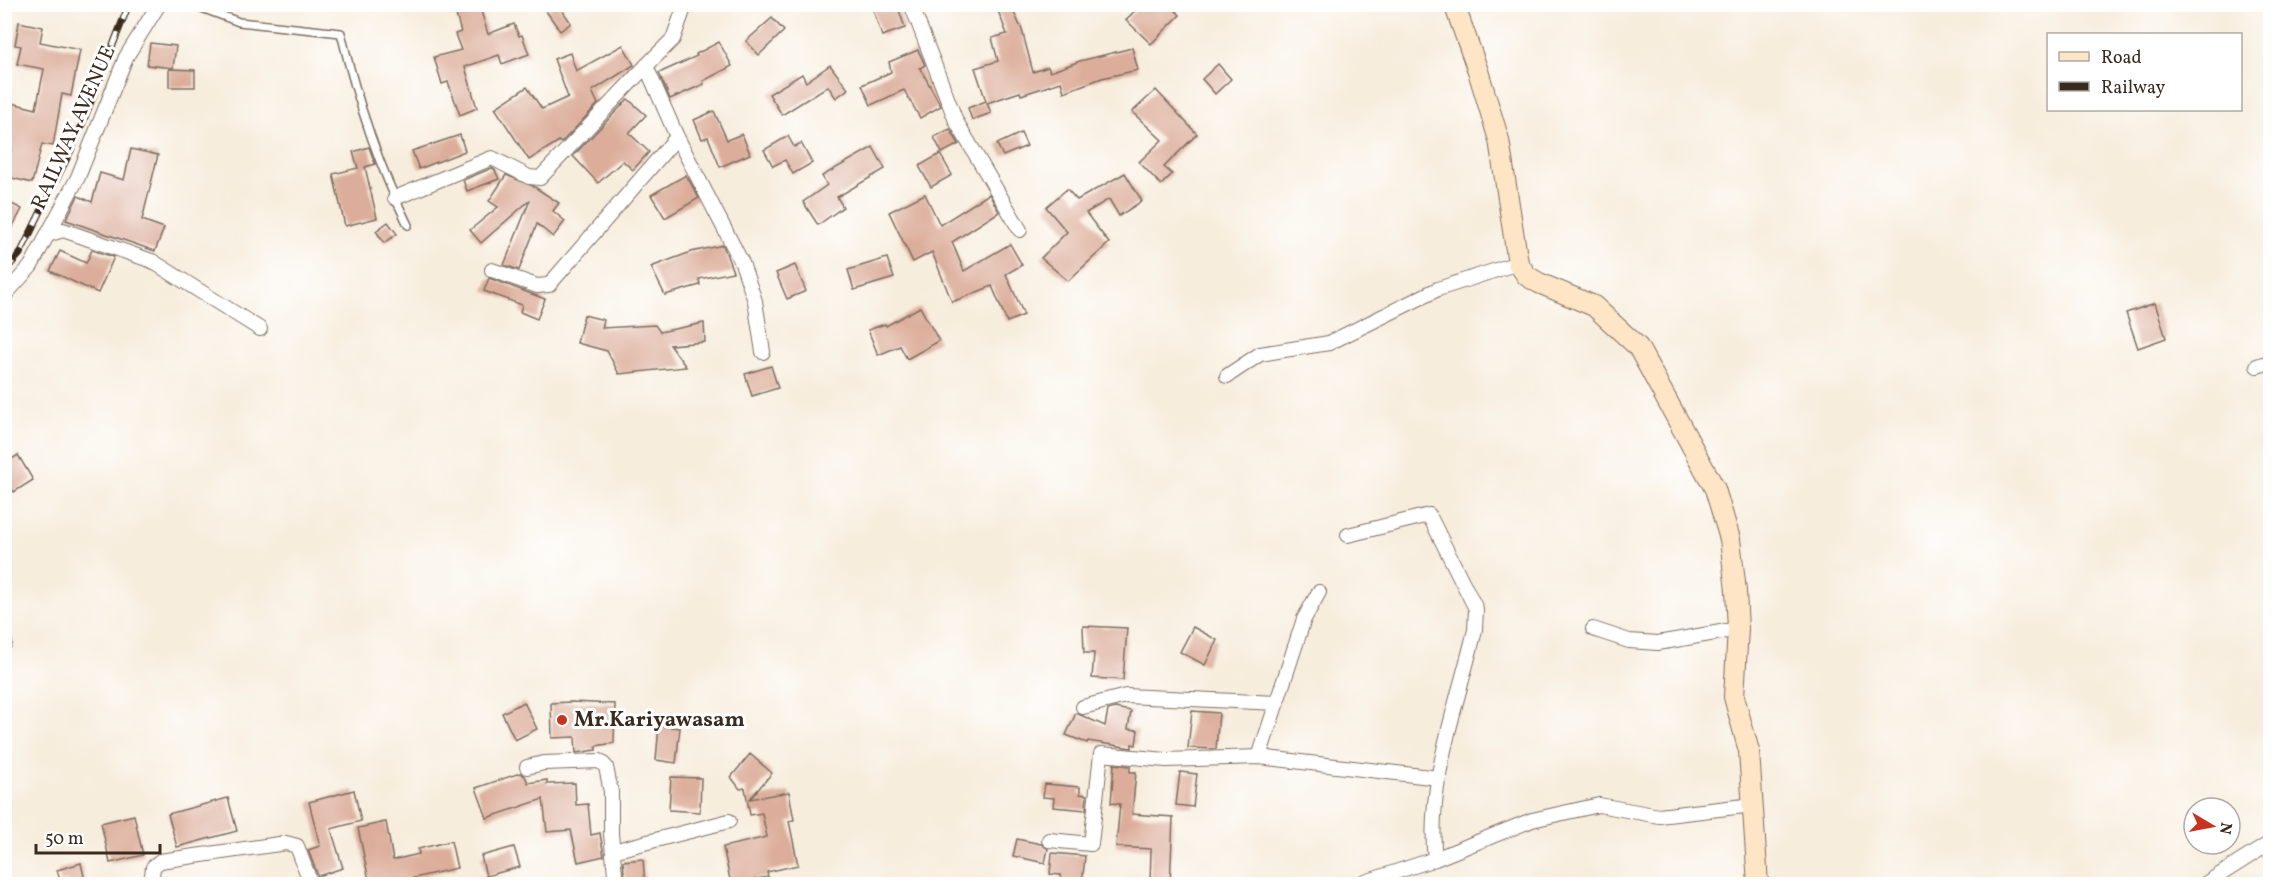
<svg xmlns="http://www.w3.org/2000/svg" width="2275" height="889" viewBox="0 0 2275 889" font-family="Vollkorn,serif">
  <rect width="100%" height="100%" fill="#fff"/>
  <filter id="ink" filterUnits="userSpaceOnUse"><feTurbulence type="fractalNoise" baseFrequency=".0167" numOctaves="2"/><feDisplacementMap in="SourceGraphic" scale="12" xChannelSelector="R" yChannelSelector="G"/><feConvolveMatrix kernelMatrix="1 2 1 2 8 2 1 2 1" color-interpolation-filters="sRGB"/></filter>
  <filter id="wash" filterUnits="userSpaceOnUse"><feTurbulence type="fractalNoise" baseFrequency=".008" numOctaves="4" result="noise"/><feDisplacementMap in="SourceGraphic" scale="24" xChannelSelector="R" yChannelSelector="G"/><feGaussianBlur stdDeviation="1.35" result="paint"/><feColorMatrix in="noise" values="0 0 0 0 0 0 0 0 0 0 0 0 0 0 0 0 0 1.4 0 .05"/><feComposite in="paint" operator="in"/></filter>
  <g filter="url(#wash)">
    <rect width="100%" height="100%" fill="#f7eddd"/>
    <g id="blocks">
      <g fill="#dcad9a">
        <path d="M453 4H479L488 34 514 24 519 36 522 35 529 54 502 64 499 55 465 67 477 108 460 115 448 82 442 84 434 57 461 50 455 34 461 32Z"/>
        <path d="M554 4H558L571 23 560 31 546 11Z"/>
        <path d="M888 4H897L905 28 882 36 873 10Z"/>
        <path d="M1005 4H1010L1022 30 1033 72 1048 67 1050 72 1080 61 1132 48 1138 70 1102 78 1064 92 1061 82 1021 95 1020 92 987 103 991 113 972 120 968 108 986 101 975 68 998 61 992 38 1007 34 997 8Z"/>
        <path d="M1141 4H1169L1180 15 1151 44 1126 20Z"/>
        <path d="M772 18 784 31 759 55 746 41Z"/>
        <path d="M19 22 43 27 40 42 80 50 71 96 62 94 53 146 42 144 32 183 4 176 11 150 4 148V101L36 109 44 69 17 64 21 46 15 45Z"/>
        <path d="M719 42 732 66 703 81 704 84 670 99 659 73 697 56 696 54Z"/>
        <path d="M150 43 176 46 173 68 147 65Z"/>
        <path d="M623 45 634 65 592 91 598 104 561 143 559 141 529 160 495 108 527 87 542 109 568 97 554 59 570 53 576 71Z"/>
        <path d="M918 50 925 65 920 68 941 106 920 118 904 90 871 105 862 85 891 72 889 62Z"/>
        <path d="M1218 64 1231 79 1215 94 1202 79Z"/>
        <path d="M830 65 848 89 836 98 828 86 782 115 769 94 802 74 806 82Z"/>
        <path d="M169 69 195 70V87H169Z"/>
        <path d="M1156 90 1197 134 1164 167 1172 174 1161 185 1139 162 1162 140 1132 112Z"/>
        <path d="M628 99 646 115 629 133 649 152 633 170 623 161 598 183 573 156Z"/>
        <path d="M714 111 727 140 742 134 750 154 720 167 708 137 702 139 694 120Z"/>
        <path d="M950 129 959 144 942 153 934 137Z"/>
        <path d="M1021 133 1027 146 1003 156 997 144Z"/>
        <path d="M460 135 465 151 419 169 412 151Z"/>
        <path d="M788 136 794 147 801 143 812 163 793 174 785 160 773 166 764 150Z"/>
        <path d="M369 147 375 164 365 167 377 218 345 226 333 174 358 168 353 152Z"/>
        <path d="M873 147 885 169 837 197 843 207 818 225 803 202 827 185 822 176Z"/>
        <path d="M131 149 158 155 142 220 164 228 155 251 66 220 78 196 92 202 100 173 124 180Z"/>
        <path d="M940 154 952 175 931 187 919 166Z"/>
        <path d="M492 168 495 170 499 179 467 191 463 180Z"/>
        <path d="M1125 173 1142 201 1119 216 1109 199 1086 213 1109 243 1068 281 1041 258 1067 232 1046 207 1067 189 1077 200Z"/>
        <path d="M506 175 533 186 559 203 553 211 565 221 553 237 537 224 519 270 504 265 530 200 481 243 470 230 498 207 489 201Z"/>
        <path d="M686 175 699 198 665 218 651 195Z"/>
        <path d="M925 194 940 225 989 194 999 212 952 242 964 271 1010 244 1022 265 1006 274 1024 315 1007 322 992 286 952 302 932 252 913 262 889 212Z"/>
        <path d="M4 200 22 209 4 243Z"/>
        <path d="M388 222 397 234 384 243 376 231Z"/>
        <path d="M723 245 733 272 699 279 700 285 665 295 651 267 691 252Z"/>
        <path d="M92 250 114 257 98 293 50 271 60 251 86 263Z"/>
        <path d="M887 258 894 278 854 290 848 270Z"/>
        <path d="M795 265 806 291 787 299 776 273Z"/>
        <path d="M489 278 545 299 537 319 520 312 522 305 484 291Z"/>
        <path d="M2155 303 2166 338 2138 348 2126 313Z"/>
        <path d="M920 307 939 341 907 359 900 346 878 355 868 330 885 324 886 326Z"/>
        <path d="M584 315 604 320 602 328 655 325 660 332 704 323 705 342 670 345 686 367 619 374 607 351 577 343Z"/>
        <path d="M771 366 778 388 752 396 745 374Z"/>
        <path d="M18 455 33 480 14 492 4 477V464Z"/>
        <path d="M1083 626 1127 628 1123 680 1092 678 1094 653H1084Z"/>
        <path d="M1193 627 1217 640 1205 665 1180 652Z"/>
        <path d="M524 702 537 729 515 740 502 713Z"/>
        <path d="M571 702 615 704 614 743 596 746V750L576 753 575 737 552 738 551 703Z"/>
        <path d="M1115 708 1131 711 1128 729 1138 730 1136 745 1132 744V748L1088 741 1087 743 1066 735 1076 713 1105 726 1108 710Z"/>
        <path d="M1192 711 1219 713 1216 749 1188 748Z"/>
        <path d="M659 726 680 728 676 763 656 760Z"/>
        <path d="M750 754 772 773 750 799 789 792 794 820 789 821 798 865 767 872 768 877 731 884 723 847 767 837 762 813 750 815 745 788 740 789 731 777Z"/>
        <path d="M1114 764 1130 766V772H1136L1132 814 1173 817 1170 885H1150L1151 849 1116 847 1120 804 1111 803Z"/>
        <path d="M1180 772 1197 774 1193 807 1176 805Z"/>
        <path d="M520 773 525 776 528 783 547 780V784L575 783 576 805 588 804 591 835 600 833 604 856 578 862 571 830 547 832 543 799 487 818 476 788Z"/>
        <path d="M671 777 701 778 700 812 669 810Z"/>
        <path d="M1045 784 1080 787V794L1087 795 1086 810 1053 807 1054 798 1043 797Z"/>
        <path d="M354 790 361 821 331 829 343 868 318 876 308 850 320 846 309 802Z"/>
        <path d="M228 798 237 831 177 847 168 814Z"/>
        <path d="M134 815 143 855 110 863 101 823Z"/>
        <path d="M386 822 393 860 419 854 418 849 451 841 457 868 401 881 402 885H370L358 828Z"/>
        <path d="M1017 839 1041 844 1048 849 1045 863 1013 856Z"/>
        <path d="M514 847 520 867 486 876 481 856Z"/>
        <path d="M1052 853 1085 856 1082 885H1060L1061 875 1050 874Z"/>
        <path d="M643 859 645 885H625L623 861Z"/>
        <path d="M81 863 86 885H68L67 881 61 883 57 870Z"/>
      </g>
    </g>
  </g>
  <g filter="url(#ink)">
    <use href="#blocks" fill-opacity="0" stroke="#7d6e61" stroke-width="1.5"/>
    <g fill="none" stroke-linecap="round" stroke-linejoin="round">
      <g stroke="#7d6e61" stroke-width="10">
        <path id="lane" d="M191 4 239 22 341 33C357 100 377 163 408 225"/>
      </g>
      <g stroke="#7d6e61" stroke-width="16">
        <g id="street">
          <path d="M681 4 684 8 673 39 646 66 677 137 742 263 755 301 763 352"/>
          <path d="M911 4 956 121 1020 230"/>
          <path d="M395 198 492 158 529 177 540 178 646 66"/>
          <path d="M47 235 63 230 152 261 260 329"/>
          <path d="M492 270 537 286 549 285 677 137"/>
          <path d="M4 296 31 266 78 177 126 57 159 4"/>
          <path d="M2257 366 2270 362"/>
          <path d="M1227 376 1260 354 1329 343 1438 289 1518 263"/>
          <path d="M1348 535 1429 515 1476 609 1475 630C1458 702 1426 786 1435 859"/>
          <path d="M1593 629 1629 641 1658 643 1738 629"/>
          <path d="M4 642 5 643"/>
          <path d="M1083 707 1126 696 1277 703"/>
          <path d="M1259 757 1304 619 1319 592"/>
          <path d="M527 767 544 763 600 761 606 767 611 792V834L616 884"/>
          <path d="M1049 840 1091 844 1101 754 1166 760 1259 757 1439 778"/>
          <path d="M613 851 729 821"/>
          <path d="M151 884 153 867 160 861 286 843 297 846 311 884"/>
          <path d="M1359 884 1435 859 1532 820 1599 805 1659 816 1753 805"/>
          <path d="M2205 884 2270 843"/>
        </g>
      </g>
      <g stroke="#7d6e61" stroke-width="22">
        <path id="secondary" d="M1454 4 1478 71 1499 140 1518 263 1527 276 1539 283 1594 306 1638 347 1715 489 1730 539 1736 591 1738 629 1734 697 1749 751 1758 884"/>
      </g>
      <use href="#lane" stroke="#fff" stroke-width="7"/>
      <use href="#street" stroke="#fff" stroke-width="14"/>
      <use href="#secondary" stroke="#fde5c5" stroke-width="20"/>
      <g stroke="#3b2a1e" stroke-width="7">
        <path id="rail" d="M4 272 20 254 76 140 129 4"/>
      </g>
      <use href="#rail" stroke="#fff" stroke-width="4.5" stroke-dasharray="14" stroke-linecap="butt"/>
    </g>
  </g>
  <circle fill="#c8321e" stroke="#fff" stroke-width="2" cx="562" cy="720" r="6"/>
  <g text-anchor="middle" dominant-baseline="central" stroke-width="6" stroke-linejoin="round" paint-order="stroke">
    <g font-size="21" fill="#3b2a1e" stroke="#fff">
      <text transform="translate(74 128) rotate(-66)">RAILWAY AVENUE</text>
    </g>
    <g font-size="21" font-weight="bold" fill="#3b2a1e" stroke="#fff" text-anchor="start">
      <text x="574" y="720">Mr.Kariyawasam</text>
    </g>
  </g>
  <rect width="2275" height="889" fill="none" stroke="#fff" stroke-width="24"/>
  <rect x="2047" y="33" width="195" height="78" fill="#ffffff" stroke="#b1aaa5" stroke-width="1.5"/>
  <rect x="2059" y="52" width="30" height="9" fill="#fde5c5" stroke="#b1aaa5" stroke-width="1.5"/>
  <text x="2101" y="63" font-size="18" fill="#3b2a1e">Road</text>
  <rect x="2059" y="82" width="30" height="9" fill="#3b2a1e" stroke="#b1aaa5" stroke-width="1.5"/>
  <text x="2101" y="93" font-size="18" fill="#3b2a1e">Railway</text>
  <g transform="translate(2212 826) rotate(100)"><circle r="28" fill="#ffffff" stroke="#b1aaa5" stroke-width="1.5"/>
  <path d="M0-4.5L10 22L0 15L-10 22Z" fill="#c8321e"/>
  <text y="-9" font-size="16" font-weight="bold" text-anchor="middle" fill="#3b2a1e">N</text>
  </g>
  <path d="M36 844v9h124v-9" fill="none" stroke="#3b2a1e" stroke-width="3"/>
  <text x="45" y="844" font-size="18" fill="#3b2a1e" stroke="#ffffff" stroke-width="4.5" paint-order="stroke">50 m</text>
</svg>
